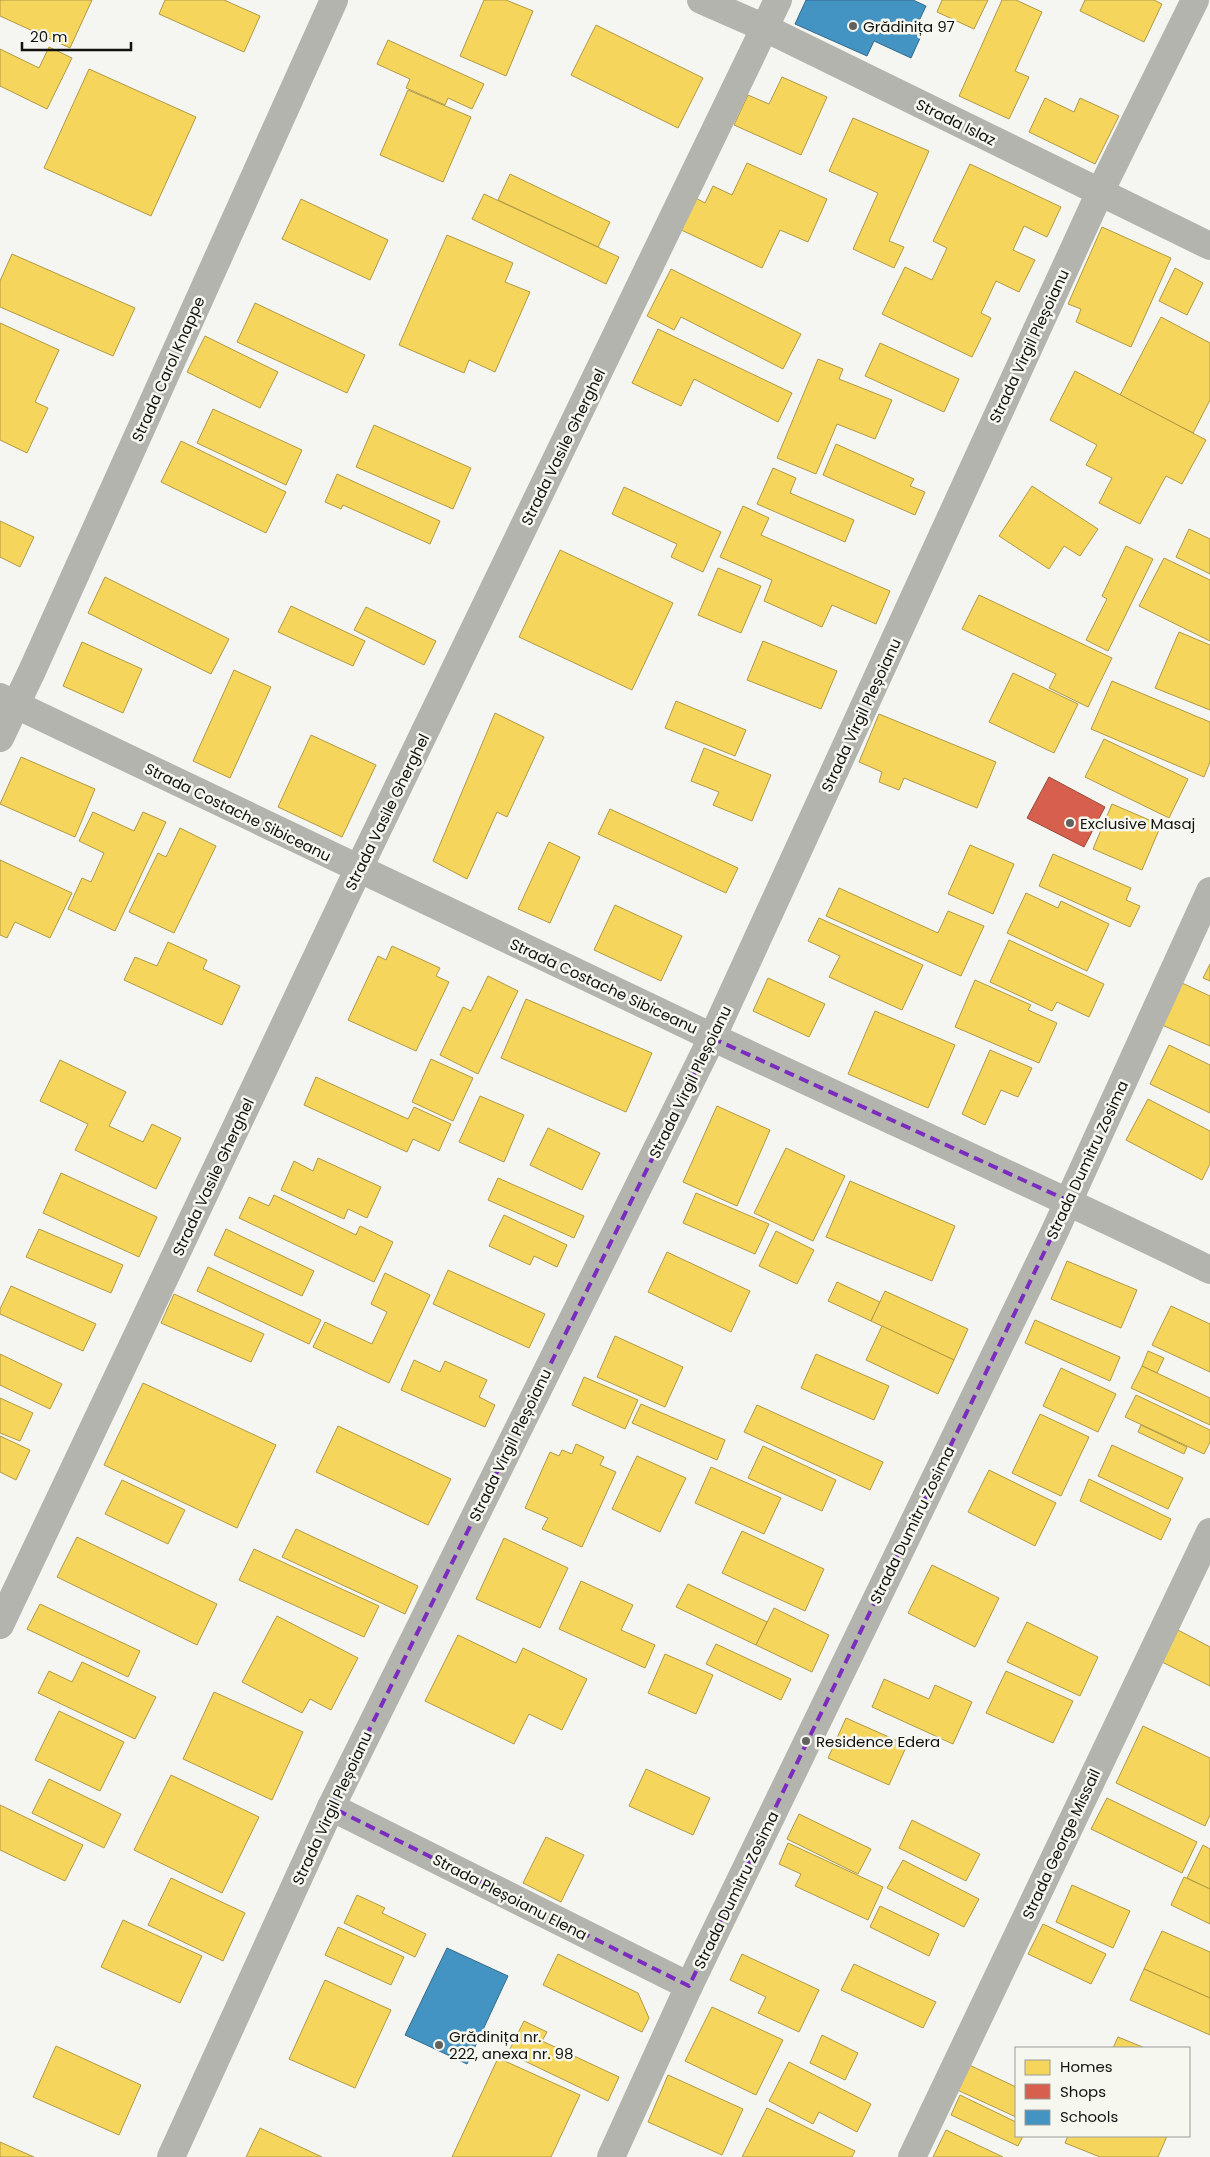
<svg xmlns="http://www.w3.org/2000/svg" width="1210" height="2157" viewBox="0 0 1210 2157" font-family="Poppins,sans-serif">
  <rect width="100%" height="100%" fill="#f5f6f2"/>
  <g fill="#f6d55c" stroke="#b19a45">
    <path d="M0 0H92L70 48 0 16Z"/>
    <path d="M165 0H224L260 16 244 52 159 14Z"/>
    <path d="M484 0H506L533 11 506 76 460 56Z"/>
    <path d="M942 0H988L974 29 937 12Z"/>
    <path d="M1002 0H1016L1042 12 1015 71 1029 77 1009 119 959 96Z"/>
    <path d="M1085 0H1154L1162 4 1144 42 1080 11Z"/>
    <path d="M596 25 703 78 678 128 571 75Z"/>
    <path d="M388 40 484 84 472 109 448 98 445 105 406 88 410 79 377 64Z"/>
    <path d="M49 47 72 58 47 109 0 86V49L39 68Z"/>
    <path d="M89 69 196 117 151 216 44 168Z"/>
    <path d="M782 77 827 97 801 155 734 125 748 95 769 104Z"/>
    <path d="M408 90 471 117 443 182 380 155Z"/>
    <path d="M1045 98 1074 112 1080 98 1119 116 1095 164 1029 132Z"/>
    <path d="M853 118 929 151 889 241 904 247 894 268 853 249 878 193 829 171Z"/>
    <path d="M747 163 827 199 808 242 780 230 762 268 677 228 692 196 705 203 713 186 732 195Z"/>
    <path d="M970 164 1061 207 1047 237 1024 226 1013 250 1035 260 1019 292 996 281 981 313 991 318 972 357 882 314 905 267 932 280 947 248 933 241Z"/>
    <path d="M510 174 610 222 598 247 498 200Z"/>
    <path d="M484 194 619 257 606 284 472 219Z"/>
    <path d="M301 199 388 240 370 280 282 239Z"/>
    <path d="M1102 227 1171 258 1131 347 1076 322 1081 309 1068 304Z"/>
    <path d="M447 235 513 263 505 282 530 292 495 372 469 360 464 373 399 345Z"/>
    <path d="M12 254 135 308 113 356 0 307V281Z"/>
    <path d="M1175 268 1203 283 1187 315 1159 301Z"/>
    <path d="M671 269 801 334 783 369 681 317 674 330 647 316Z"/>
    <path d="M255 303 365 355 347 393 237 342Z"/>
    <path d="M1161 317 1210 343V400L1193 433 1120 395Z"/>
    <path d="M0 323 59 350 35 402 48 408 27 453 0 440Z"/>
    <path d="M658 329 792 393 778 422 694 379 681 406 632 383Z"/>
    <path d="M205 336 278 372 260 408 187 372Z"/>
    <path d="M880 343 959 379 944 412 865 376Z"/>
    <path d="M818 359 843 369 839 379 892 400 875 439 837 424 816 474 777 458Z"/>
    <path d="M1075 371 1206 440 1182 484 1166 476 1140 524 1099 503 1112 478 1086 465 1097 445 1050 420Z"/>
    <path d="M213 409 302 450 286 485 197 443Z"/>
    <path d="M374 425 471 468 453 509 356 467Z"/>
    <path d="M181 441 286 492 266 533 161 482Z"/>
    <path d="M836 444 914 479 910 486 925 492 915 515 823 475Z"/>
    <path d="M773 468 796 478 790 493 854 520 845 542 757 504Z"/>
    <path d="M337 474 440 521 430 544 343 505 341 509 325 502Z"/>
    <path d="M1032 486 1098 529 1080 556 1064 546 1049 569 999 536Z"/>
    <path d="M624 487 721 532 703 572 671 557 677 544 612 514Z"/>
    <path d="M743 506 769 518 761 535 890 591 876 624 832 605 822 627 764 601 772 580 720 557Z"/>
    <path d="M0 521 34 537 20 567 0 557Z"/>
    <path d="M1189 529 1210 539V574L1176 557Z"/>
    <path d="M1126 546 1153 559 1108 651 1086 640 1107 599 1102 596Z"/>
    <path d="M560 550 673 603 632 690 519 637Z"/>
    <path d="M1164 558 1210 580V641L1139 606Z"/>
    <path d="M718 568 761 586 741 633 698 615Z"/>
    <path d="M105 577 229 639 211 674 88 613Z"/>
    <path d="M979 595 1112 658 1088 707 1049 688 1056 674 962 629Z"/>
    <path d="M291 606 365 641 353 666 278 632Z"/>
    <path d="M366 607 436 641 424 665 354 630Z"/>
    <path d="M1179 632 1210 645V710L1155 688Z"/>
    <path d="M763 641 837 671 821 709 747 680Z"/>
    <path d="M82 642 142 669 123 713 63 686Z"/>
    <path d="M234 670 271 687 230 778 193 761Z"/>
    <path d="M1013 673 1078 704 1054 753 989 722Z"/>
    <path d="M1112 681 1210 722V762L1204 777 1091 729Z"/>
    <path d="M676 701 746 730 735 756 665 728Z"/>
    <path d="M495 713 544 737 507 817 497 812 467 879 433 861Z"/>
    <path d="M879 714 996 762 977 808 904 778 899 790 879 782 882 772 859 762Z"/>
    <path d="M311 735 376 765 342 837 278 807Z"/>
    <path d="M1104 739 1188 779 1169 818 1085 777Z"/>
    <path d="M704 748 771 775 752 821 713 805 719 792 691 781Z"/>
    <path d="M21 757 95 789 75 837 0 804Z"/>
    <path d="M1112 804 1161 825 1142 870 1093 849Z"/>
    <path d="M610 809 738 868 726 893 598 834Z"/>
    <path d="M93 812 134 831 143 812 166 822 115 931 68 909 82 878 91 882 104 853 79 841Z"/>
    <path d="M180 828 216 846 174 933 129 912 158 853 166 857Z"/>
    <path d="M549 842 580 857 550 923 518 909Z"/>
    <path d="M970 845 1014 864 993 914 948 894Z"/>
    <path d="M1053 854 1131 888 1126 900 1140 906 1130 927 1039 886Z"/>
    <path d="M0 860 72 893 50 938 15 922 7 938 0 935Z"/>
    <path d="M839 888 938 933 948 911 984 926 961 976 826 916Z"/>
    <path d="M1026 893 1058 908 1061 901 1109 924 1087 971 1007 933Z"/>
    <path d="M615 905 682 936 661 981 594 950Z"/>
    <path d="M819 918 923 965 902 1010 829 977 840 956 808 941Z"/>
    <path d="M1009 940 1104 984 1089 1017 1057 1002 1052 1011 990 982Z"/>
    <path d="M168 942 207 960 203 969 240 986 222 1025 124 980 135 957 157 966Z"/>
    <path d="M392 946 440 968 436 976 449 982 416 1051 348 1020 378 956 386 960Z"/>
    <path d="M1210 964V981L1203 978Z"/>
    <path d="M488 976 518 991 478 1074 440 1055 463 1007 471 1011Z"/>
    <path d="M768 978 825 1004 809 1037 753 1011Z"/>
    <path d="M975 980 1031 1005 1028 1010 1057 1023 1039 1063 955 1027Z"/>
    <path d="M1182 983 1210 996V1046L1162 1025Z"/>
    <path d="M526 999 652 1053 626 1112 501 1058Z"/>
    <path d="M875 1011 955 1045 928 1108 848 1074Z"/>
    <path d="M1169 1045 1210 1065V1113L1150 1084Z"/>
    <path d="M990 1050 1032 1068 1018 1097 1001 1090 985 1125 962 1114Z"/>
    <path d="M431 1059 473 1078 453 1121 412 1102Z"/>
    <path d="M60 1060 126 1092 109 1126 143 1142 152 1124 181 1138 156 1189 75 1150 88 1124 40 1101Z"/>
    <path d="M316 1077 408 1119 414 1107 451 1124 439 1151 413 1139 407 1152 304 1105Z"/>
    <path d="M480 1096 524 1115 504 1162 459 1142Z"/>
    <path d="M1148 1099 1210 1131V1164L1202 1180 1126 1140Z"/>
    <path d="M717 1106 770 1130 737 1206 683 1182Z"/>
    <path d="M548 1128 600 1153 582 1190 530 1165Z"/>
    <path d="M786 1148 845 1176 813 1241 754 1213Z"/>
    <path d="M318 1158 381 1187 367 1218 348 1209 344 1219 281 1190 294 1161 313 1171Z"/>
    <path d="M61 1173 157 1217 139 1257 43 1213Z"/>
    <path d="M498 1178 584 1216 574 1238 488 1200Z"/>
    <path d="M850 1181 955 1226 932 1281 826 1237Z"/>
    <path d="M696 1193 769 1224 755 1254 683 1223Z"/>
    <path d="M274 1195 356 1235 360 1226 393 1242 374 1282 239 1218 249 1197 269 1206Z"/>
    <path d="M504 1215 567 1245 557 1267 534 1256 530 1265 489 1246Z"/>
    <path d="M39 1229 123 1265 111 1293 26 1257Z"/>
    <path d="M226 1229 314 1271 302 1296 214 1255Z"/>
    <path d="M776 1231 814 1250 797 1284 759 1266Z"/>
    <path d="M667 1252 750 1291 731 1332 648 1292Z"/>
    <path d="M1067 1261 1137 1290 1121 1328 1051 1299Z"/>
    <path d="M208 1267 321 1320 309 1344 197 1291Z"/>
    <path d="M448 1270 545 1314 529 1348 433 1304Z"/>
    <path d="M385 1273 430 1295 389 1383 313 1347 325 1322 372 1344 387 1312 371 1304Z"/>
    <path d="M837 1282 880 1302 871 1321 828 1301Z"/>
    <path d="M11 1286 96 1324 83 1351 0 1314V1309Z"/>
    <path d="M885 1291 968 1329 954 1360 871 1321Z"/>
    <path d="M174 1294 264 1334 251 1362 161 1323Z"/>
    <path d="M1171 1306 1210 1324V1372L1152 1345Z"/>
    <path d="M1035 1320 1120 1357 1110 1381 1025 1343Z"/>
    <path d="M882 1326 954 1360 938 1394 866 1360Z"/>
    <path d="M615 1336 683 1367 665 1407 597 1377Z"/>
    <path d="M1148 1351 1164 1358 1157 1373 1142 1366Z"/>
    <path d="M0 1354 62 1384 50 1409 0 1385Z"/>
    <path d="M816 1354 889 1386 874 1420 801 1388Z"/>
    <path d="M414 1360 440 1372 445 1361 487 1380 479 1397 495 1405 485 1427 401 1390Z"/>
    <path d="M1142 1366 1210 1398V1425L1131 1388Z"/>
    <path d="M1061 1368 1116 1394 1098 1432 1043 1406Z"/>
    <path d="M584 1377 638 1400 625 1429 572 1405Z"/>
    <path d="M143 1383 276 1445 237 1528 104 1465Z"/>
    <path d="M1136 1395 1210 1430V1442L1204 1454 1125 1417Z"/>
    <path d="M0 1398 33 1413 20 1441 0 1433Z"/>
    <path d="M641 1404 725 1440 717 1460 632 1423Z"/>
    <path d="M757 1405 883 1462 870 1490 744 1432Z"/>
    <path d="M1040 1414 1089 1437 1061 1496 1012 1473Z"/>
    <path d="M1141 1425 1187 1447 1184 1454 1138 1432Z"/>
    <path d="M338 1426 451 1479 428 1525 316 1472Z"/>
    <path d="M0 1436 30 1450 16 1480 0 1472Z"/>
    <path d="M576 1444 604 1457 600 1465 616 1472 582 1547 542 1529 548 1518 525 1508 550 1452 559 1456 562 1450 572 1454Z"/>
    <path d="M1112 1445 1183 1478 1168 1509 1098 1476Z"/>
    <path d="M763 1446 836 1480 822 1511 748 1478Z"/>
    <path d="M637 1456 686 1478 660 1532 612 1509Z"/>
    <path d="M711 1467 781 1498 764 1534 695 1503Z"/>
    <path d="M989 1470 1056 1503 1035 1546 968 1512Z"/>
    <path d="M1089 1479 1171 1519 1161 1540 1080 1501Z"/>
    <path d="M122 1480 185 1510 168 1544 105 1514Z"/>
    <path d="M296 1529 418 1586 405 1614 282 1557Z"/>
    <path d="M742 1531 824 1569 805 1611 722 1573Z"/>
    <path d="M77 1537 217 1604 197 1645 57 1577Z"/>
    <path d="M504 1538 568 1568 540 1628 476 1599Z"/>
    <path d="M254 1549 379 1606 364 1637 239 1580Z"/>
    <path d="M932 1565 999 1598 975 1647 908 1613Z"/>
    <path d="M581 1581 633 1605 621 1630 655 1645 645 1668 559 1629Z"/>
    <path d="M688 1584 767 1622 756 1645 676 1607Z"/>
    <path d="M40 1604 140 1651 128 1677 27 1629Z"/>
    <path d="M774 1608 829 1635 812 1672 756 1645Z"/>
    <path d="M277 1616 358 1658 331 1710 310 1699 302 1713 242 1682Z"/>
    <path d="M1027 1622 1098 1657 1080 1696 1007 1662Z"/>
    <path d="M1178 1630 1210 1647V1686L1162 1662Z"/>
    <path d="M458 1635 516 1663 523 1648 587 1679 562 1730 529 1714 514 1744 425 1701Z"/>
    <path d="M716 1644 791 1679 781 1700 706 1664Z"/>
    <path d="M665 1654 713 1675 696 1714 648 1693Z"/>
    <path d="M82 1662 156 1697 135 1739 38 1693 49 1671 72 1682Z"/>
    <path d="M1006 1671 1073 1701 1053 1743 986 1713Z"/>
    <path d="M884 1679 929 1699 935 1685 972 1702 953 1744 872 1707Z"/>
    <path d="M214 1692 303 1732 272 1800 183 1759Z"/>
    <path d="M59 1711 124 1742 100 1791 35 1760Z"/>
    <path d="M846 1718 907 1745 889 1785 828 1758Z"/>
    <path d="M1143 1726 1210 1758V1815L1205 1826 1116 1783Z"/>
    <path d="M646 1769 710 1798 693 1835 629 1806Z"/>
    <path d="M171 1775 259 1817 222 1893 134 1850Z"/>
    <path d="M49 1779 121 1814 104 1848 32 1813Z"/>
    <path d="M1107 1798 1197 1842 1182 1873 1091 1829Z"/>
    <path d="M0 1805 83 1845 65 1881 0 1850Z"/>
    <path d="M799 1814 871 1849 858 1874 787 1839Z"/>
    <path d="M912 1820 980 1854 966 1881 899 1848Z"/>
    <path d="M546 1837 584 1855 561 1902 523 1883Z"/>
    <path d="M788 1843 883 1887 868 1920 795 1886 801 1874 779 1864Z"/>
    <path d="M1203 1845 1210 1849V1889L1187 1878Z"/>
    <path d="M903 1860 979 1899 964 1927 887 1888Z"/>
    <path d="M1184 1877 1210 1889V1924L1171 1905Z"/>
    <path d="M171 1878 245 1913 223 1961 148 1925Z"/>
    <path d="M1072 1885 1130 1911 1113 1948 1056 1922Z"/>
    <path d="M357 1895 385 1908 382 1913 426 1934 415 1957 344 1923Z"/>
    <path d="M880 1906 939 1934 929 1956 870 1927Z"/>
    <path d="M123 1920 202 1956 180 2003 101 1967Z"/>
    <path d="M1043 1924 1106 1954 1091 1984 1028 1954Z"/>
    <path d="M338 1927 404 1957 391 1985 325 1955Z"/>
    <path d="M1162 1931 1210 1952V1998L1144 1969Z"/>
    <path d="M558 1954 638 1993 649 2018 642 2032 543 1985Z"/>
    <path d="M742 1954 819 1990 799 2032 758 2013 766 1997 730 1980Z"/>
    <path d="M854 1964 936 2002 923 2028 841 1990Z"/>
    <path d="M1144 1969 1210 1998V2035L1130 2000Z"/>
    <path d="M325 1980 391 2010 355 2088 289 2059Z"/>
    <path d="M712 2007 783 2040 756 2095 685 2061Z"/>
    <path d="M524 2021 547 2032 542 2041 619 2077 608 2101 508 2053Z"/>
    <path d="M822 2035 858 2053 845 2080 810 2063Z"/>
    <path d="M1118 2037 1145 2048H1113Z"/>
    <path d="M56 2046 141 2085 119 2135 33 2097Z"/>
    <path d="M498 2058 580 2095 551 2157H452Z"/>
    <path d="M789 2062 871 2104 857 2132 819 2112 813 2124 769 2101Z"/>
    <path d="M965 2063 1016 2087V2117L953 2088Z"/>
    <path d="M668 2075 743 2109 722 2155 648 2122Z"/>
    <path d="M960 2095 1016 2122V2136H1023L1018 2146 951 2115Z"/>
    <path d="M767 2108 855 2151 852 2157H742Z"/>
    <path d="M260 2128 322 2157H246Z"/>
    <path d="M946 2130 1003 2157H933Z"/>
    <path d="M1068 2136H1167L1158 2157H1100L1065 2143Z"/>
    <path d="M0 2142 34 2157H0Z"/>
  </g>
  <path fill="#d6604d" stroke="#9b483a" d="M1049 777 1105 807 1084 847 1027 818Z"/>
  <g fill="#4393c3" stroke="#346c8d">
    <path d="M806 0H913L926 6 919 21 926 25 911 58 874 41 867 56 795 24Z"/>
    <path d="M447 1948 508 1976 467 2064 405 2035Z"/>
  </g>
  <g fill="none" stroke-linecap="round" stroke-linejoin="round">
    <g stroke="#b2b4ad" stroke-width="28">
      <path d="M701 0 765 28 1210 246"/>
      <path d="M0 697C236 812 473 925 710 1036 877 1115 1045 1189 1210 1270"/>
      <path d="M0 738 32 671 334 0"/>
      <path d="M0 1625 358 870 778 0"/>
      <path d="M331 1807 689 1986"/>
      <path d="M171 2157 331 1807 712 1038 1100 192 1195 0"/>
      <path d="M611 2157 689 1986 1054 1233 1210 891"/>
      <path d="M912 2157 1210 1532"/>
    </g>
  </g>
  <path fill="none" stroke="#7b2cbf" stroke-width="4" stroke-dasharray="10 6" stroke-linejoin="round" d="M712 1038 1069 1201 689 1986 331 1807Z"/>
  <g fill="#61615e" stroke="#f6f8f0" stroke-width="2">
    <circle cx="853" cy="26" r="5"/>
    <circle cx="1070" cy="823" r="5"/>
    <circle cx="806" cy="1741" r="5"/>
    <circle cx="439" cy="2045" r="5"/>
  </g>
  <g text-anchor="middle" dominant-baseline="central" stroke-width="5" stroke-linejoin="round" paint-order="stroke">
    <g font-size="15" fill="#11110f" stroke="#f6f8f0" text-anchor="start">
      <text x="863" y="26">Grădinița 97</text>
      <text x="1080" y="823">Exclusive Masaj</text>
      <text x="816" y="1741">Residence Edera</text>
      <text x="449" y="2036">Grădinița nr.<tspan x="449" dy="17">222, anexa nr. 98</tspan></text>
    </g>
    <g font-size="15" fill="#11110f" stroke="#f6f8f0">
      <text transform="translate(956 122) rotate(26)">Strada Islaz</text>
      <text transform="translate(1029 346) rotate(-65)">Strada Virgil Pleșoianu</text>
      <text transform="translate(168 369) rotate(-66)">Strada Carol Knappe</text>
      <text transform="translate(563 447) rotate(-64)">Strada Vasile Gherghel</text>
      <text transform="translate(861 715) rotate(-65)">Strada Virgil Pleșoianu</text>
      <text transform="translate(238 812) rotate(26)">Strada Costache Sibiceanu</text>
      <text transform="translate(387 812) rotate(-64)">Strada Vasile Gherghel</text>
      <text transform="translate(604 986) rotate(25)">Strada Costache Sibiceanu</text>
      <text transform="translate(690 1082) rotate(-64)">Strada Virgil Pleșoianu</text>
      <text transform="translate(1087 1160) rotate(-65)">Strada Dumitru Zosima</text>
      <text transform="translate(213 1177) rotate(-65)">Strada Vasile Gherghel</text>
      <text transform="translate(510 1445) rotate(-64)">Strada Virgil Pleșoianu</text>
      <text transform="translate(912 1525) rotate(-64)">Strada Dumitru Zosima</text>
      <text transform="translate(332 1808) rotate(-65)">Strada Virgil Pleșoianu</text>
      <text transform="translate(1061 1844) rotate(-65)">Strada George Missail</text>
      <text transform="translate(736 1890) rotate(-64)">Strada Dumitru Zosima</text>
      <text transform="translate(510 1897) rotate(27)">Strada Pleșoianu Elena</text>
    </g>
  </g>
  <rect x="1015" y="2047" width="175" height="90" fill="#f6f8f0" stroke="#9a9c96"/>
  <rect x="1025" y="2060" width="25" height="15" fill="#f6d55c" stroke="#9a9c96"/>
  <text x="1060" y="2072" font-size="15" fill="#11110f">Homes</text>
  <rect x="1025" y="2084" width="25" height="15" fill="#d6604d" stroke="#9a9c96"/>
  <text x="1060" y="2097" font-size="15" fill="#11110f">Shops</text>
  <rect x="1025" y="2110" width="25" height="15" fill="#4393c3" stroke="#9a9c96"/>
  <text x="1060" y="2122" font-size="15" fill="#11110f">Schools</text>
  <path d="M22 42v8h109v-8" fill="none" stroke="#11110f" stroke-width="2.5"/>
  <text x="30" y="42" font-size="15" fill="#11110f" stroke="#f6f8f0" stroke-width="4" paint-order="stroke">20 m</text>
</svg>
